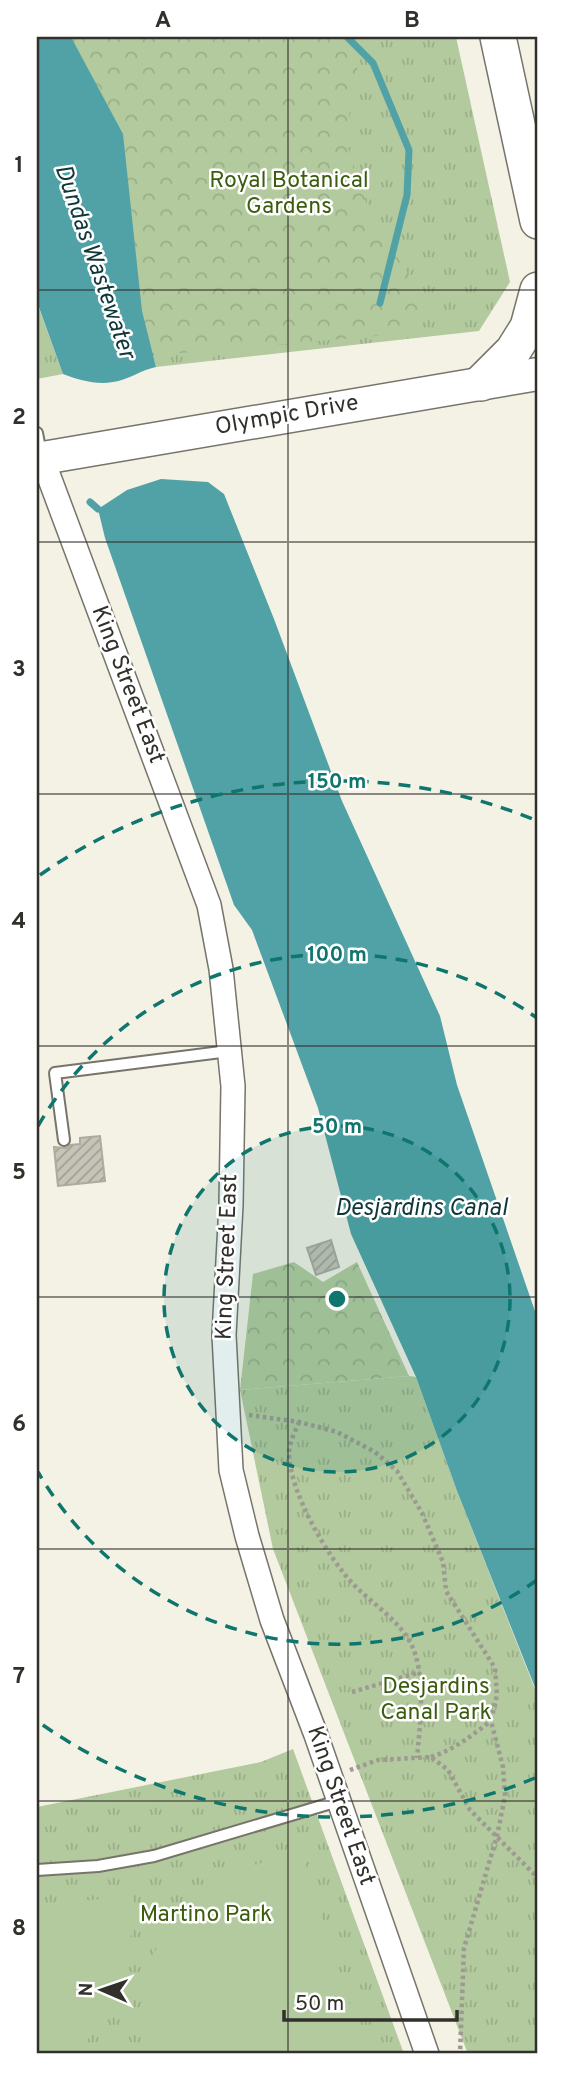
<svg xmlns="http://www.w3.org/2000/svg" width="575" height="2091" viewBox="0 0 575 2091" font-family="Overpass,sans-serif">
  <defs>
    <pattern id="grass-tufts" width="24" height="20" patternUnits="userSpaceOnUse" patternTransform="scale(1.75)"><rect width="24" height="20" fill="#b3ca9e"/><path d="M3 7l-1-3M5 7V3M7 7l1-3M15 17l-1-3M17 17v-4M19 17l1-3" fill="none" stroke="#9aae88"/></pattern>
    <pattern id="forest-crowns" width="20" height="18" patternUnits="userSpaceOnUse" patternTransform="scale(1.75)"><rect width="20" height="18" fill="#b3ca9e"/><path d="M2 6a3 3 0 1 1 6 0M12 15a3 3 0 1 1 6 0" fill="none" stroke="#9aae88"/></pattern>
    <pattern id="building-hatch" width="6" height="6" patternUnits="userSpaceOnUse" patternTransform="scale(1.75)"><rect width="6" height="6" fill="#c6c3b7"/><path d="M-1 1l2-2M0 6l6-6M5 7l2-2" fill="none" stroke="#a19f95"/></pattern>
  </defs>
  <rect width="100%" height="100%" fill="#f4f1e5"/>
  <g fill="url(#grass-tufts)">
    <path d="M71 37H456L510 282 479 331 156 367Z"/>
    <path d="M37 303 63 374 37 379Z"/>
    <path d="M409 1376 416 1377 457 1491 538 1697V2054H468L273 1549 240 1390Z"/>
    <path d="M293 1749 404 2054H37V1807L261 1762Z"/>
  </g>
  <g fill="url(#forest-crowns)">
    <path d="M39 37H363L345 139 372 220 421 293 424 332 145 356Z"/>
    <path d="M294 1262 323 1282 357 1262 409 1376 240 1390 253 1274Z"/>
  </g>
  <g fill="#b3ca9e">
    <path d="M301 1851 359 2032 347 2051 336 2054H152L147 2021 146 1991 151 1958 174 1918 218 1876Z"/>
    <path d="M134 1896C133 1912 133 1929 129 1945 121 1984 104 2028 73 2054H37V1905Z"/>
  </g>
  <g fill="#51a2a6">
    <path d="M37 37H71L123 134 142 311 156 367C141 370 128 380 113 382 96 385 79 380 63 374L37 302Z"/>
    <path d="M161 479 208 482 224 494 274 619 342 801 440 1016 457 1085 538 1320V1695L457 1491 416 1377 351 1234 318 1108 252 930 234 905 105 538 98 509 127 490Z"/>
  </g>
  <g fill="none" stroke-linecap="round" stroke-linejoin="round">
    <g stroke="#51a2a6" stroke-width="7">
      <path d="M347 37 373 63 409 150 407 195 380 303"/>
      <path d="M90 502 98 509"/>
    </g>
  </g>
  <g fill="url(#building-hatch)" stroke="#adaa9e" stroke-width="2">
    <path d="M100 1136 105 1181 58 1186 54 1147 66 1148 70 1145 80 1144V1138Z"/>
    <path d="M331 1240 339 1267 316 1275 307 1248Z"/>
  </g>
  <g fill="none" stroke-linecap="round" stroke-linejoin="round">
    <g stroke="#77746a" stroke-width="14">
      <g id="service">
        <path d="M37 433 41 454"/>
        <path d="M64 1140 55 1073 229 1051"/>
        <path d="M37 1870 98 1866 154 1856 338 1801"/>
      </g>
    </g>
    <g stroke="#77746a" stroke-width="26">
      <path id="minor" d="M42 458 209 905 221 969 233 1086 231 1205 224 1335 231 1470 247 1536 272 1620 316 1735 427 2054"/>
    </g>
    <g stroke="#77746a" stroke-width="35">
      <path id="secondary" d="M37 459 538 374"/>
    </g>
    <g stroke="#77746a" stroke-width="38">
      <g id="primary">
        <path d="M498 37 538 221"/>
        <path d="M481 383 513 351 528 327 538 290"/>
      </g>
    </g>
    <g stroke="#9c9a91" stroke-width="4.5" stroke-dasharray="3.5 3.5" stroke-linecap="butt">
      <path d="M249 1415 299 1422 337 1432 375 1452 397 1471 422 1513 443 1562 446 1591 495 1668 497 1695 491 1721 503 1767 505 1796 497 1836 464 1948 460 2054"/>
      <path d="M299 1422C295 1432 289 1443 289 1453 289 1491 328 1558 354 1585 373 1604 397 1619 410 1642 427 1673 420 1724 417 1758"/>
      <path d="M352 1692 420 1672"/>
      <path d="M431 1757C454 1750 472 1735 491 1721"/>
      <path d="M350 1770 378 1760 431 1757 448 1770 470 1810 538 1878"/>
    </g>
    <use href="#service" stroke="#fff" stroke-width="10"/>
    <use href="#minor" stroke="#fff" stroke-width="23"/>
    <use href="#secondary" stroke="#fff" stroke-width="32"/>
    <use href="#primary" stroke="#fff" stroke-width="35"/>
  </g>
  <path fill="none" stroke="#31302b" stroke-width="2" stroke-opacity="0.55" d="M288 37V2054M37 290H538M37 542H538M37 794H538M37 1046H538M37 1297H538M37 1549H538M37 1801H538"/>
  <circle cx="337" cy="1299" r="173" fill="#0f766e" fill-opacity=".12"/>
  <g fill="none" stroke="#0f766e" stroke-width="3.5" stroke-dasharray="12 9">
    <circle cx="337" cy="1299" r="173"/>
    <path d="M537 1580A345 345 0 0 1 38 1472M38 1126A345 345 0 0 1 537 1018"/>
    <path d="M535 1778A518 518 0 0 1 40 1723M40 875A518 518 0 0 1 535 820"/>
  </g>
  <g text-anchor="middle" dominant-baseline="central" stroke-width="5" stroke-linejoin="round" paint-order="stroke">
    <g font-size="23" fill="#3c5c0e" stroke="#fff">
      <text x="289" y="181">Royal Botanical<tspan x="289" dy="26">Gardens</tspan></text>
      <text x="436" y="1687">Desjardins<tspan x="436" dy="26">Canal Park</tspan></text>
      <text x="206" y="1915">Martino Park</text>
    </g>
    <g font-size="23" fill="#31302b" stroke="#fff">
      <text transform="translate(287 416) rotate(-10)">Olympic Drive</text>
      <text transform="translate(127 685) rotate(69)">King Street East</text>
      <text transform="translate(228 1257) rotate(-88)">King Street East</text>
      <text transform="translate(340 1806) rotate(71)">King Street East</text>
    </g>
    <g font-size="24" font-style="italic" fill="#0f3739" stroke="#fff">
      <text transform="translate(94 262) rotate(71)">Dundas Wastewater</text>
      <text x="421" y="1209">Desjardins Canal</text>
    </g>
  </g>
  <circle cx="337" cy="1299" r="10" fill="#0f766e" stroke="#fff" stroke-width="3.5"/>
  <g font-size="21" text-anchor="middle" font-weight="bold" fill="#0f766e" stroke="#fff" stroke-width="5" stroke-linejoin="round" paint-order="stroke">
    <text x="337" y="788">150 m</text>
    <text x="337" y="961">100 m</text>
    <text x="337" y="1133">50 m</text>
  </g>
  <rect width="575" height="2091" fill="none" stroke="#ffffff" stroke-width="77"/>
  <g transform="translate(102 1990) rotate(272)" stroke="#ffffff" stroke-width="5" paint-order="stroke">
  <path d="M0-5L12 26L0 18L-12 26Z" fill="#31302b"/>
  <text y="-10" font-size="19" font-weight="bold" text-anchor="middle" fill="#31302b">N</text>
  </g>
  <path d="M284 2010v10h173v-10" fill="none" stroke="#31302b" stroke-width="3.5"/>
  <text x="295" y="2010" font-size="21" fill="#31302b" stroke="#ffffff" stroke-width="5" paint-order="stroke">50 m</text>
  <rect x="38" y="38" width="498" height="2014" fill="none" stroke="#31302b" stroke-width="2.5"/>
  <g font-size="23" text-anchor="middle" font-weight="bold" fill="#31302b">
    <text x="163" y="27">A</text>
    <text x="412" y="27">B</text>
    <text x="19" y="172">1</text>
    <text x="19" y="424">2</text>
    <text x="19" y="676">3</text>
    <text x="19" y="928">4</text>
    <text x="19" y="1179">5</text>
    <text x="19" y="1431">6</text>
    <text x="19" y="1683">7</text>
    <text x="19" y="1935">8</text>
  </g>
</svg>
